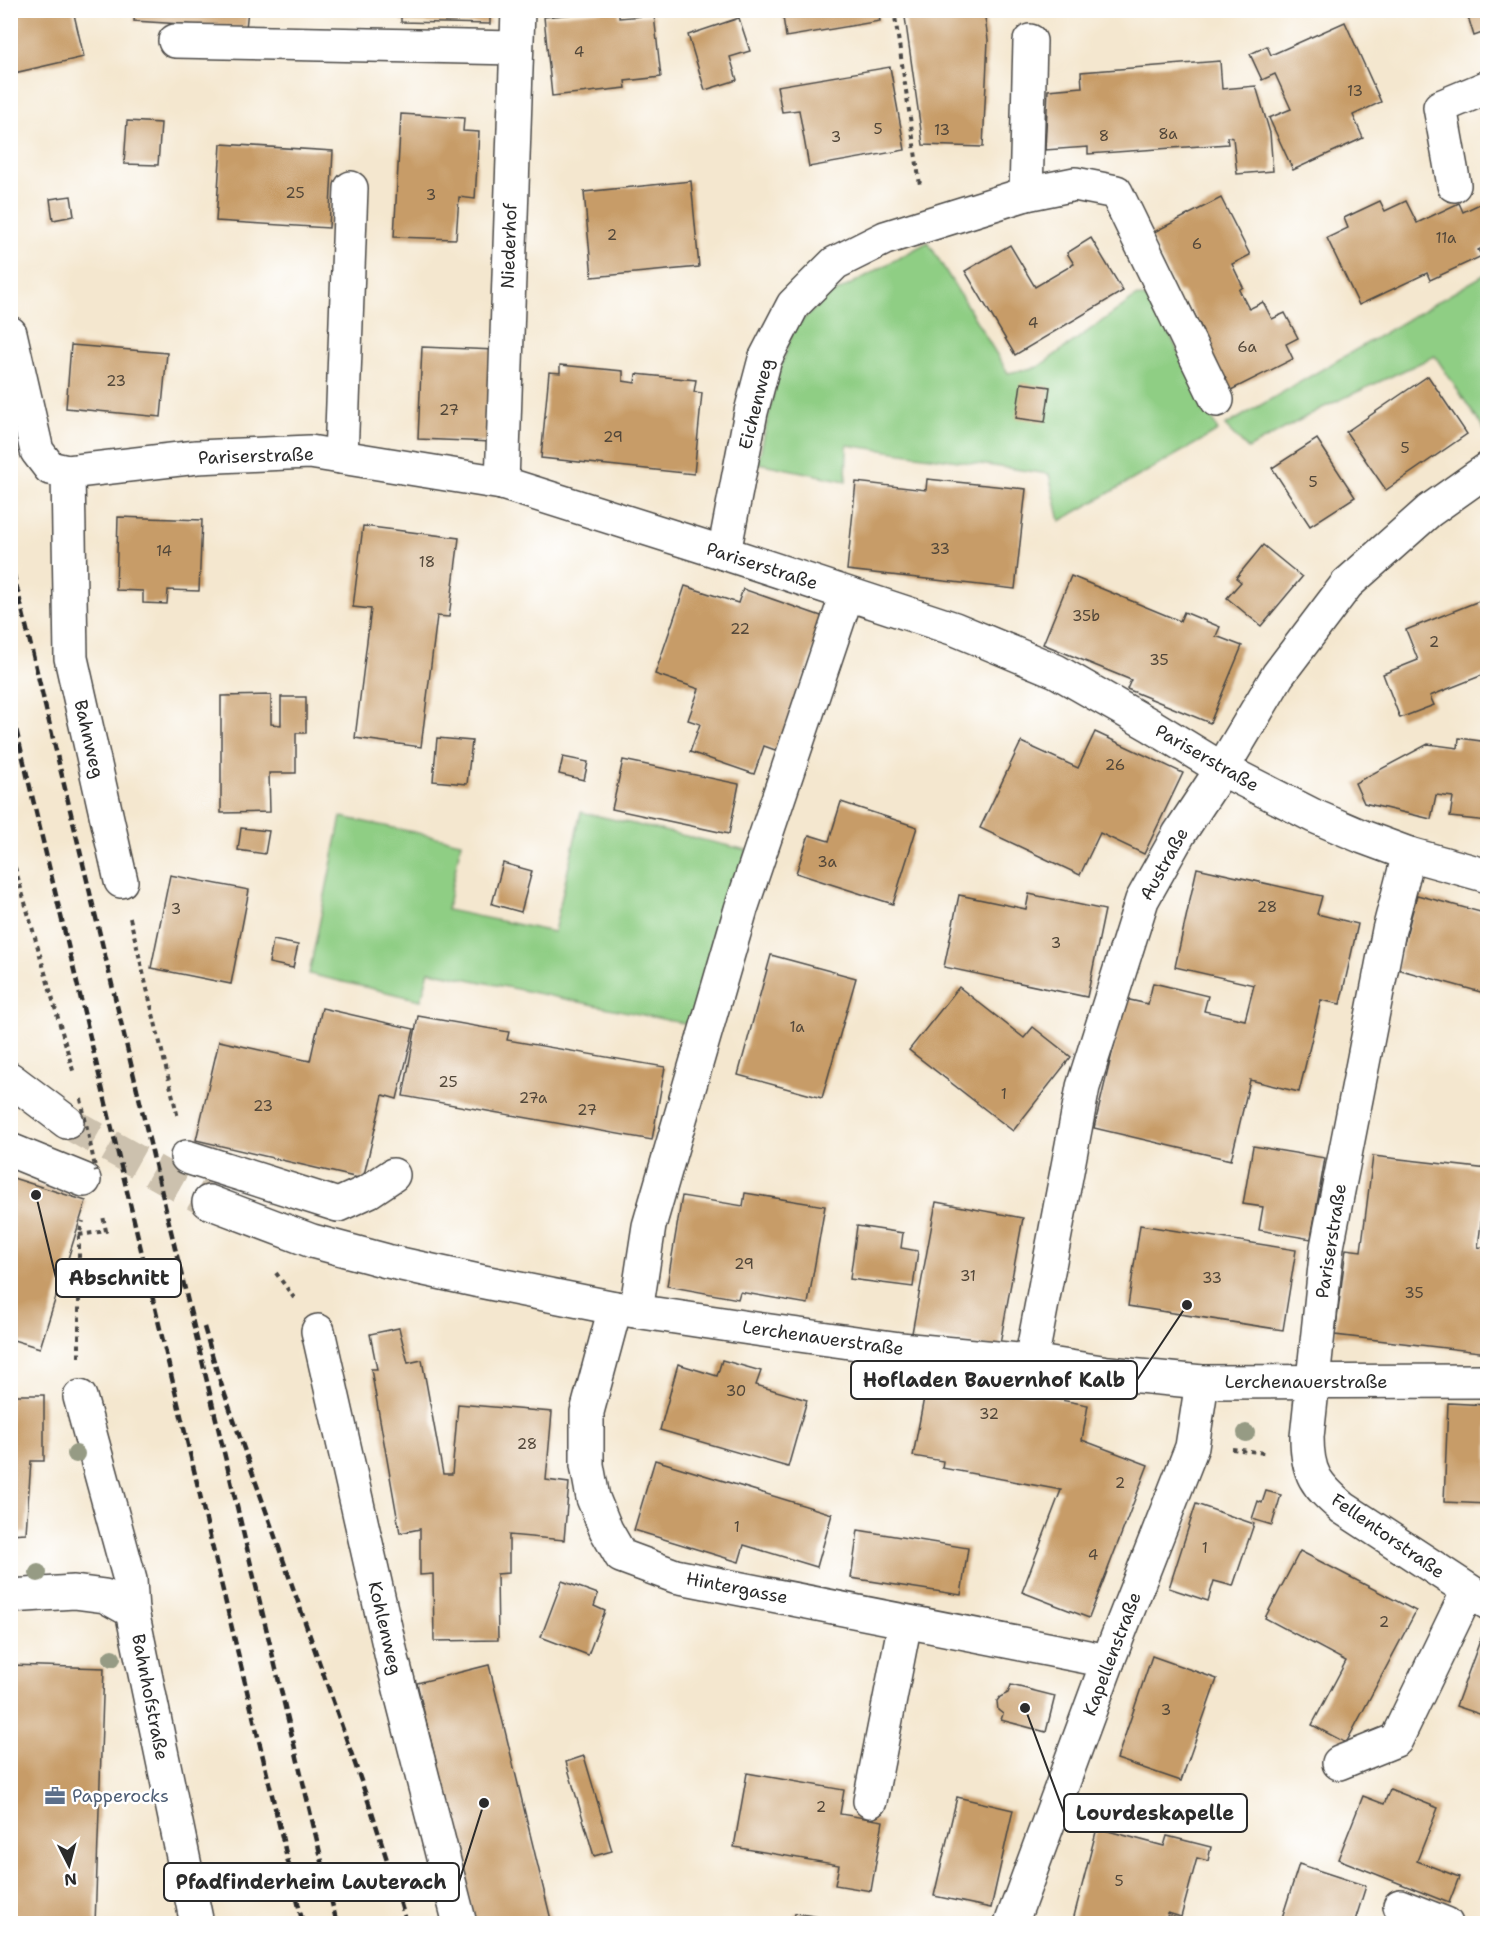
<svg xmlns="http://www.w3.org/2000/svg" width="1498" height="1934" viewBox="0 0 1498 1934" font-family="'Shantell Sans',sans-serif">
  <rect width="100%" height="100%" fill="#fff"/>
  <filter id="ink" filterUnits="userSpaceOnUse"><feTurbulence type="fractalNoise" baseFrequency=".0167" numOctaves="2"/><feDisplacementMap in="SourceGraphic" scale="12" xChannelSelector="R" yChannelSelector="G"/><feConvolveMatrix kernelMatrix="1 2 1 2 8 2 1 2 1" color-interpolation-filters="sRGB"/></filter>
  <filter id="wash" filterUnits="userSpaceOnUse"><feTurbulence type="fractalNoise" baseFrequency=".008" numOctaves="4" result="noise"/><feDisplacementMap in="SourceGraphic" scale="24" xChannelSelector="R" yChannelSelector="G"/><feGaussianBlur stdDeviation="1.35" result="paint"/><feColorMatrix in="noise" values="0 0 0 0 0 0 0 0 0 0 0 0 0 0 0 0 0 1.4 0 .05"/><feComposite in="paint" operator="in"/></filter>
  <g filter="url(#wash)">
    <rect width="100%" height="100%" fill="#f4e7cf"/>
    <g fill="#8fce84" stroke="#5d7c58" stroke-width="1.5">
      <path d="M928 242 1008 373 1038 367 1137 296 1152 299 1218 431 1060 521 1049 474 847 445 846 481 758 463 776 382 794 328 829 296Z"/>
      <path d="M1487 273V434L1435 356 1320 409 1248 449 1225 426Z"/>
      <path d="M581 812 747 850 691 1025 429 971 421 1000 309 974 341 817 461 842 447 910 554 932Z"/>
    </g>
    <g id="blocks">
      <g fill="#c79c68">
        <path d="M10 10H73L84 57 14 73 10 57Z"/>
        <path d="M135 10H248L246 28 134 21Z"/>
        <path d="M401 10H490V24L401 22Z"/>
        <path d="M614 10H619V18L654 15 661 77 625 81 626 88 552 96 544 17Z"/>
        <path d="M782 10H878L880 21 786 37Z"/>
        <path d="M904 10H984L988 40 983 147 923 145Z"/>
        <path d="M1466 10H1488V31L1474 36Z"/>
        <path d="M739 18 750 51 730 57 737 80 705 90 688 35Z"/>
        <path d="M1345 22 1381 102 1353 115 1363 138 1293 170 1269 118 1291 109 1275 74 1262 80 1250 54 1267 46 1271 55Z"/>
        <path d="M1220 61 1222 89 1256 86 1270 133 1273 171 1237 174 1233 138 1227 137 1228 144 1088 154V147L1045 150 1048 90 1082 87 1081 72Z"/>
        <path d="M890 67 905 150 809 167 799 110 782 112 777 86Z"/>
        <path d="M401 114 464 118 463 131 479 132 475 199 459 197 456 239 394 237Z"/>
        <path d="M127 121 161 123 158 165 124 164Z"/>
        <path d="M221 144 333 151 329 228 216 221Z"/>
        <path d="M691 181 699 267 592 277 584 192Z"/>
        <path d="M71 196 74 216 53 220 50 199Z"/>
        <path d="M1221 198 1250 255 1232 264 1243 287 1239 290 1249 309 1263 302 1272 319 1285 313 1298 338 1286 344 1293 359 1229 391 1199 333 1203 331 1183 292 1179 293 1150 234Z"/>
        <path d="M1488 200V245L1478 250 1482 256 1430 280 1427 273 1359 305 1327 238 1348 228 1344 218 1380 201 1385 211 1406 201 1417 223 1459 203 1463 212Z"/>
        <path d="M1091 238 1123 291 1015 355 965 271 1010 245 1035 287 1074 264 1067 253Z"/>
        <path d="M71 345 167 353 161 417 66 408Z"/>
        <path d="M422 347 496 350 492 442 418 439Z"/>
        <path d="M560 365 623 371V381L635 383 636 374 696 380 694 392 702 393 694 474 541 458 549 372 560 373Z"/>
        <path d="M1428 376 1467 434 1386 490 1346 432Z"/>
        <path d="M1021 383 1050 387 1045 422 1016 418Z"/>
        <path d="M1317 439 1355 497 1310 526 1272 468Z"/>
        <path d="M927 479 1026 489 1015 589 847 570 856 482 926 490Z"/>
        <path d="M118 517 202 520 199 591 168 590 167 604 143 603V591L116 590Z"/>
        <path d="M363 526 459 538 449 617 437 616 421 747 355 738 371 609 353 607Z"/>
        <path d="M1263 545 1302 577 1261 626 1227 598 1241 582 1236 578Z"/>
        <path d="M1071 576 1180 621 1184 612 1220 627 1216 636 1242 646 1210 723 1127 689 1131 680 1043 644Z"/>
        <path d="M685 586 738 603 743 589 824 617 778 751 764 746 754 774 690 752 700 724 688 720 699 689 655 674Z"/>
        <path d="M1479 601 1488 622V673L1430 696 1434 705 1400 718 1383 674 1418 660 1406 630Z"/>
        <path d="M271 695V724L281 725V697H306V733H296V773H269L270 812 221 813V696Z"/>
        <path d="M1095 732 1183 773 1144 854 1100 833 1080 875 980 828 1021 742 1078 768Z"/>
        <path d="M437 738 472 741 467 784 433 781Z"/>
        <path d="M1459 738 1488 742V821L1450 817 1453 797 1436 795 1431 819 1364 803 1355 783 1428 744 1458 748Z"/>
        <path d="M563 757 588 762 584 780 559 774Z"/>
        <path d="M623 760 739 784 729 834 612 809Z"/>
        <path d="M841 802 917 827 893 904 796 873 809 835 829 841Z"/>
        <path d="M241 828 269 831 265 854 238 850Z"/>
        <path d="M503 863 532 871 521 912 492 904Z"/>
        <path d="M1197 868 1322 896 1317 914 1358 924 1340 1004 1321 1000 1299 1092 1250 1080 1231 1160 1094 1128 1125 999 1148 1004 1153 983 1208 996 1204 1011 1245 1020 1254 985 1175 967Z"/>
        <path d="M170 875 249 890 231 984 151 968Z"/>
        <path d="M1029 894 1105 910 1087 997 944 967 959 895 1026 909Z"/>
        <path d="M1417 895 1488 914V994L1397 969Z"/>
        <path d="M273 940 298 945 293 968 269 963Z"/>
        <path d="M771 955 856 978 822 1098 738 1075Z"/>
        <path d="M959 987 1024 1038 1033 1027 1071 1057 1013 1131 909 1050Z"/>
        <path d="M322 1008 414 1029 397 1099 383 1095 363 1179 196 1140 219 1041 310 1061Z"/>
        <path d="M418 1016 509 1032 507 1040 665 1067 652 1140 403 1096Z"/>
        <path d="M1253 1146 1325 1158 1311 1239 1259 1230 1263 1207 1243 1204Z"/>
        <path d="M1373 1156 1488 1169 1478 1247 1488 1248V1353L1335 1335 1346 1249 1361 1251Z"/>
        <path d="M10 1177 86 1201 40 1348 10 1339Z"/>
        <path d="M745 1193 825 1206 808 1304 740 1292 738 1299 667 1286 682 1196 743 1206Z"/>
        <path d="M936 1202 1023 1218 999 1349 912 1333Z"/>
        <path d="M1140 1225 1296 1250 1283 1330 1128 1306Z"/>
        <path d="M857 1226 903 1233 901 1248 918 1251 913 1287 850 1279Z"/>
        <path d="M399 1328 408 1363 422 1360 443 1474H452L458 1404 552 1412 546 1480 569 1483 564 1540 509 1535V1573L497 1574 498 1640 434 1641 433 1574 420 1575V1529L400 1533 371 1369H377L370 1334Z"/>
        <path d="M722 1360 761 1371 756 1385 807 1400 788 1467 660 1430 678 1364 717 1376Z"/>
        <path d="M955 1380 1088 1405 1082 1440 1148 1465 1089 1618 1022 1592 1061 1490 942 1468 943 1461 913 1456 926 1387 953 1392Z"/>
        <path d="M10 1395H44V1461H31L26 1533 10 1534Z"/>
        <path d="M1448 1403 1488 1405V1504L1444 1502Z"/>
        <path d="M655 1460 832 1514 817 1567 744 1545 739 1562 634 1530Z"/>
        <path d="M1266 1491 1281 1495 1272 1525 1252 1519 1258 1501 1262 1503Z"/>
        <path d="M1196 1504 1254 1524 1233 1586 1214 1581 1208 1601 1169 1588Z"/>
        <path d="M858 1530 968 1548 961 1595 851 1578Z"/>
        <path d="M1300 1551 1416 1611 1346 1743 1312 1725 1346 1661 1265 1618Z"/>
        <path d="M562 1581 598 1594 594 1606 605 1611 588 1655 541 1637Z"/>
        <path d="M1481 1638 1488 1640V1717L1456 1706Z"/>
        <path d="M1152 1656 1217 1679 1181 1781 1117 1759Z"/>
        <path d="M10 1665 104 1668 95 1924H10Z"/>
        <path d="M489 1665 552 1924H475L417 1683Z"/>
        <path d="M1011 1685 1055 1696 1046 1732 1001 1720 1003 1714 998 1710 997 1701 1000 1697 1008 1693Z"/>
        <path d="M584 1756 612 1851 594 1856 566 1762Z"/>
        <path d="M747 1773 844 1790 840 1814 883 1821 871 1891 835 1885 839 1865 734 1847Z"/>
        <path d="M1390 1789 1438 1808 1417 1861 1459 1877 1449 1903 1338 1859 1363 1796 1384 1804Z"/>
        <path d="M957 1797 1013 1810 991 1908 934 1896Z"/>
        <path d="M1097 1828 1164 1846 1167 1836 1211 1847 1208 1861 1197 1858 1181 1917 1168 1913 1165 1924H1072Z"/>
        <path d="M1299 1864 1366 1886 1354 1924H1280Z"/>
        <path d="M795 1913 820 1917 819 1924H793Z"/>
        <path d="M1170 1916 1194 1923V1924H1168Z"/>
      </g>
    </g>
  </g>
  <g filter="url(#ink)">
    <use href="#blocks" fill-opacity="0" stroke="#494744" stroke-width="1.5"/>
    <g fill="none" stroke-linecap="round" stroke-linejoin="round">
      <path stroke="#ccc1ae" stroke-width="33" stroke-dasharray="33 16" stroke-linecap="butt" d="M67 1122 209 1202"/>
      <g stroke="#494744" stroke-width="36">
        <g id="minor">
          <path d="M175 41 516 48"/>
          <path d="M1030 41 1026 194 1075 184 1116 192 1217 400"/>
          <path d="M1454 185 1440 107 1488 87"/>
          <path d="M10 333 37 451 50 468 68 472 197 457 310 452 502 483 724 553 955 629 1056 671 1152 726 1222 769 1314 816 1363 837 1409 854 1488 876"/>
          <path d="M341 457 351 188"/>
          <path d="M68 472 71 658 121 881"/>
          <path d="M502 483 518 10"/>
          <path d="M724 553 751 412 765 359 793 305 835 263 885 238 1026 194"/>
          <path d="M1409 854 1389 930 1327 1247 1307 1437C1307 1474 1316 1485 1343 1508L1488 1603"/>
          <path d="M10 1079 67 1122"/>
          <path d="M10 1150 84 1180"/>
          <path d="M187 1157 338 1205 369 1191 393 1175"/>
          <path d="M209 1202 312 1241 387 1261 479 1281 615 1308 756 1329 900 1349 1031 1361 1108 1373 1202 1382 1488 1381"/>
          <path d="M615 1308 587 1412V1465L593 1498 606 1530 621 1556 675 1576 1108 1661"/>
          <path d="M636 1311 649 1226 741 909 847 594"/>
          <path d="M318 1331 392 1658 460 1924"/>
          <path d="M1031 1361 1083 1087 1142 900 1179 834 1222 769 1278 675 1347 584 1429 511 1488 469"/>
          <path d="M80 1397 130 1580 132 1611"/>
          <path d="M10 1596 74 1592 105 1596 132 1611 197 1924"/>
          <path d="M1339 1763 1396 1740 1468 1591"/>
          <path d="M870 1801 905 1622"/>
          <path d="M1400 1906 1446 1924"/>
          <path d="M1011 1924 1108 1661 1192 1447 1202 1382"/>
        </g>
      </g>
      <g stroke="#494744" stroke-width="4" stroke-dasharray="4.5 4.5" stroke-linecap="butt">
        <path d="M894 10 920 185"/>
        <path d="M10 850 74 1074"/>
        <path d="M130 918 178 1118"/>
        <path d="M79 1235 106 1231 103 1216"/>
        <path d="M276 1273 294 1298"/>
        <path d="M79 1357V1235L83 1221"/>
        <path d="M1232 1449 1266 1453"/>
      </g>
      <use href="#minor" stroke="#fff" stroke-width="33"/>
      <g stroke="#2b2b2b" stroke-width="4.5" stroke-dasharray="9 4.5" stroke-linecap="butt">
        <path d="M10 559 337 1924"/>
        <path d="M10 704 303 1924"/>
        <path d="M204 1327 218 1375 372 1812 407 1924"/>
      </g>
      <path stroke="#494744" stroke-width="4" stroke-dasharray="4.5 4.5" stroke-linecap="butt" d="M81 1099 96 1172"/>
    </g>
    <g fill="#969b84">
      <circle cx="1246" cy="1433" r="9"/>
      <circle cx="76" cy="1454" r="9"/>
      <circle cx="38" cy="1573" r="9"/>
      <circle cx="112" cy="1658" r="9"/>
    </g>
  </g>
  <defs>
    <g id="office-bare" transform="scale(1.62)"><path d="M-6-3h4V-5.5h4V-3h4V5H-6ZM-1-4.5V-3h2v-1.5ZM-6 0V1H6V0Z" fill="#5c6f8a" stroke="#fff" stroke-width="2.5" paint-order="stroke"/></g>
  </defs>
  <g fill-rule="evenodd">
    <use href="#office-bare" x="55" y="1796"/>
  </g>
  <g text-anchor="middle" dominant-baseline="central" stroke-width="5" stroke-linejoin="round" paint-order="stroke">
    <g font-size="15" fill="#52473a">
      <text x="579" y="52">4</text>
      <text x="1355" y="91">13</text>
      <text x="878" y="129">5</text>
      <text x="942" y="130">13</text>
      <text x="1168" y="134">8a</text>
      <text x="1104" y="136">8</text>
      <text x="836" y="137">3</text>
      <text x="295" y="193">25</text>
      <text x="431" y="195">3</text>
      <text x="612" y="235">2</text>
      <text x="1446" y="238">11a</text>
      <text x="1197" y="244">6</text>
      <text x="1033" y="323">4</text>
      <text x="1247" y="347">6a</text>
      <text x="116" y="381">23</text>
      <text x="449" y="410">27</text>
      <text x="613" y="437">29</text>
      <text x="1405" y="448">5</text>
      <text x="1313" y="482">5</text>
      <text x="940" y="549">33</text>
      <text x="164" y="551">14</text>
      <text x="427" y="562">18</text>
      <text x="1086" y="616">35b</text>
      <text x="740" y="629">22</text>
      <text x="1434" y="642">2</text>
      <text x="1159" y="660">35</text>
      <text x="1115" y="765">26</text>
      <text x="827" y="862">3a</text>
      <text x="1267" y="907">28</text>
      <text x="176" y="909">3</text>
      <text x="1056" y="943">3</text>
      <text x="797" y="1027">1a</text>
      <text x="448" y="1082">25</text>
      <text x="1004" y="1094">1</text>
      <text x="533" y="1098">27a</text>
      <text x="263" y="1106">23</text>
      <text x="587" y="1110">27</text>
      <text x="744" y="1264">29</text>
      <text x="968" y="1276">31</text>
      <text x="1212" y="1278">33</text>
      <text x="1414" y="1293">35</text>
      <text x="736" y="1391">30</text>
      <text x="989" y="1414">32</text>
      <text x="527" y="1444">28</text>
      <text x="1120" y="1483">2</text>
      <text x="737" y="1527">1</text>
      <text x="1205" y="1548">1</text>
      <text x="1093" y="1555">4</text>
      <text x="1384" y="1622">2</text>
      <text x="1166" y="1710">3</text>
      <text x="821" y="1807">2</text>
      <text x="1119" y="1881">5</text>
    </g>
    <g font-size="18" fill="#2b2b2b" stroke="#fff">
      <text transform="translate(509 246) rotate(-88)">Niederhof</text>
      <text transform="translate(756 404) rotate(-76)">Eichenweg</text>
      <text transform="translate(256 456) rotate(-2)">Pariserstraße</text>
      <text transform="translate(762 566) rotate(18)">Pariserstraße</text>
      <text transform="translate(89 739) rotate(77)">Bahnweg</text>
      <text transform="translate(1207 758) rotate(30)">Pariserstraße</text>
      <text transform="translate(1164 864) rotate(-61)">Austraße</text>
      <text transform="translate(1331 1241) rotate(-81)">Pariserstraße</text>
      <text transform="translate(823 1338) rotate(8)">Lerchenauerstraße</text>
      <text x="1306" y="1382">Lerchenauerstraße</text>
      <text transform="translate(1388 1536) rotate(35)">Fellentorstraße</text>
      <text transform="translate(737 1588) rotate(11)">Hintergasse</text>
      <text transform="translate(385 1628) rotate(77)">Kohlenweg</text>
      <text transform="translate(1112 1654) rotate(-69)">Kapellenstraße</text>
      <text transform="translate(150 1697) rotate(79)">Bahnhofstraße</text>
    </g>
    <g font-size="18" fill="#4e5e75" stroke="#fff" text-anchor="start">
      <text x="72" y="1796">Papperocks</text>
    </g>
  </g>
  <path fill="none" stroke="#2b2b2b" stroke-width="2" d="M36 1195L56 1278M1187 1305L1137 1380M1025 1708L1064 1813M484 1803L459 1882"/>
  <g fill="#2b2b2b" stroke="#fff" stroke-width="2">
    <circle cx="36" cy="1195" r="6"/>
    <circle cx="1187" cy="1305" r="6"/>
    <circle cx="1025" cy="1708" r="6"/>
    <circle cx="484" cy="1803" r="6"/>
  </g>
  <g fill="#fff" stroke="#2b2b2b" stroke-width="2">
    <rect x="56" y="1259" width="125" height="38" rx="6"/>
    <rect x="851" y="1361" width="286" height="38" rx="6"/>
    <rect x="1064" y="1794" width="183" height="38" rx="6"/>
    <rect x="164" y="1863" width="295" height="38" rx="6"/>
  </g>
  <g font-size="20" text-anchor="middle" font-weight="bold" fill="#2b2b2b">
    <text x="119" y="1285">Abschnitt</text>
    <text x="994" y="1387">Hofladen Bauernhof Kalb</text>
    <text x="1155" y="1820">Lourdeskapelle</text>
    <text x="311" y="1889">Pfadfinderheim Lauterach</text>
  </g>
  <rect width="1498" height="1934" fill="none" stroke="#fff" stroke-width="36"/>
  <g transform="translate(69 1865) rotate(174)" stroke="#ffffff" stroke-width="4.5" paint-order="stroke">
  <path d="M0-4.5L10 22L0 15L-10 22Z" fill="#2b2b2b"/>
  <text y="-9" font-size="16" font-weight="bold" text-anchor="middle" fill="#2b2b2b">N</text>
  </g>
</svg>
